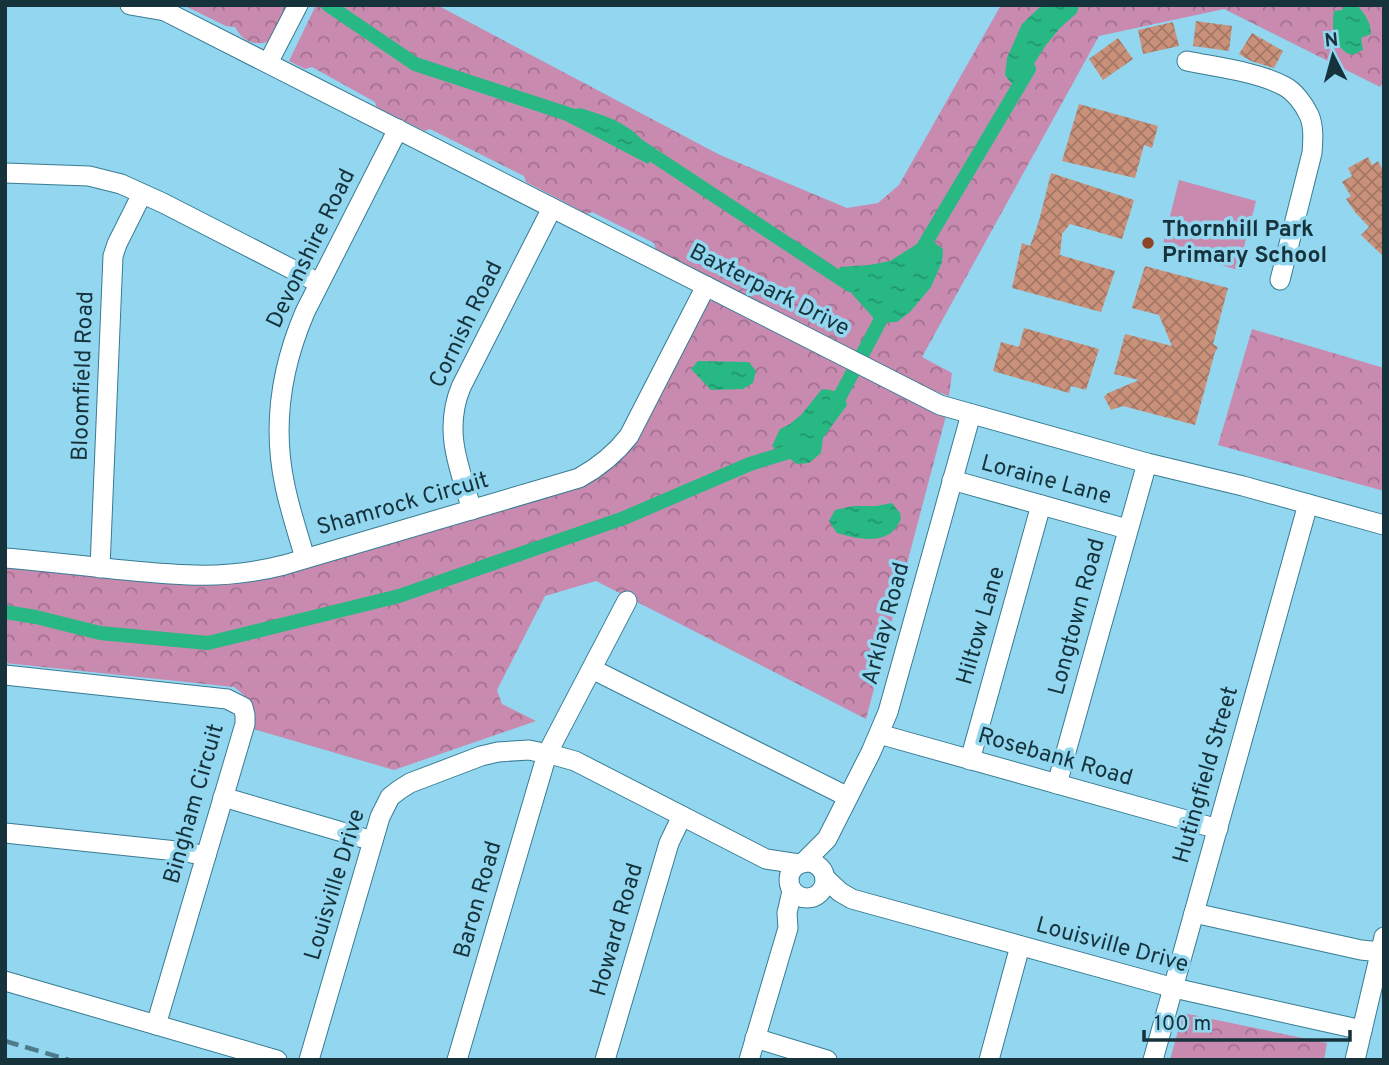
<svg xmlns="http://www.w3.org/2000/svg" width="1389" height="1065" viewBox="0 0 1389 1065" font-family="Overpass,sans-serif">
  <defs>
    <pattern id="park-crowns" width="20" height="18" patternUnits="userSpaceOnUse" patternTransform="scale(1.75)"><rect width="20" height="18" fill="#c98ab0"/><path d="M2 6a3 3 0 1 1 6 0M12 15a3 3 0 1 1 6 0" fill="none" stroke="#a27190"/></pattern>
    <pattern id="water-ripples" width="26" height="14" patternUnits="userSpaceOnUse" patternTransform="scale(1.75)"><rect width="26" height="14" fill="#27b883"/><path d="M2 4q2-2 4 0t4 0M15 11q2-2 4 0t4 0" fill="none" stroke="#21966c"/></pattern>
    <pattern id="building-cross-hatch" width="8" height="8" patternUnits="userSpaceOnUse" patternTransform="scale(1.75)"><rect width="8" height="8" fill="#ca917a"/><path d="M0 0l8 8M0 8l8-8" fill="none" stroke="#a37765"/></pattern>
  </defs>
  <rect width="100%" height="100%" fill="#92d6ef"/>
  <path fill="#c98ab0" d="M1179 180 1256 201 1238 270 1162 248Z"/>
  <g fill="url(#park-crowns)">
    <path d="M183 5H289L270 41C255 47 242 41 235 27L226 26Z"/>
    <path d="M316 5H437L720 155 847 208 878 203 899 185 1001 5H1384V81L1380 87 1224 9 1099 36 922 357 952 373 949 396 929 389 656 250 654 243 592 212 587 214 526 182 524 176 430 129 425 131 377 108 375 102 312 67 305 69 289 61Z"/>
    <path d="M722 300 947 412 866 719 596 581 545 596 497 690 502 704 536 721 394 770 250 728C252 707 252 700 234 687L5 663V562L195 582 606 469 703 310 710 301Z"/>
    <path d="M1252 329 1384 368V491L1218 445Z"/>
    <path d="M1183 1013 1327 1043 1324 1060H1170Z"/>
  </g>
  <g fill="url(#water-ripples)">
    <path d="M1042 5H1079L1077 13 1060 28 1046 45 1021 84 1011 83 1005 75 1007 58 1022 24Z"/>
    <path d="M1345 5H1357C1364 13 1371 22 1371 34L1361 38 1363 50 1352 55C1334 49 1331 29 1334 11L1342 10Z"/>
    <path d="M580 108C613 118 634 125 654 155L648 164 562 119 563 112Z"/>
    <path d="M934 242 943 249 942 262 931 287 910 312 897 322 878 323 836 276 840 267 869 265 890 261 917 244Z"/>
    <path d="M698 361 749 362 756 371 753 383 743 389 711 390 691 369Z"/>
    <path d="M822 389C833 390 845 392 847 405L823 438 821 453 809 463 797 464 772 446 780 429 790 424 801 415Z"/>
    <path d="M892 503 900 513 901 519C899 523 897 526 895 529 881 545 854 538 837 533L829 521 835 510 853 506H876Z"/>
  </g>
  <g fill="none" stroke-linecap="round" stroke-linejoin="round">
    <g stroke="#27b883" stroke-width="14">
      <path d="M328 5 415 64 580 118"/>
      <path d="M639 146 850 285"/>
      <path d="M916 259 1029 69"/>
      <path d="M832 408 837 402 888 306"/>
      <path d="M5 612 36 617 100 633 208 643 399 596 624 518 750 464 792 451 799 443"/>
    </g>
  </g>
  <g fill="url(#building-cross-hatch)">
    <path d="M1196 21 1232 26 1229 51 1193 46Z"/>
    <path d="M1173 22 1179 46 1143 54 1138 30Z"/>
    <path d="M1252 33 1283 51 1274 68 1251 61 1239 54Z"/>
    <path d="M1118 38 1133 59 1103 80 1089 59Z"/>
    <path d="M1079 104 1158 126 1152 148 1144 145 1135 178 1062 161Z"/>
    <path d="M1368 157 1372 165 1378 161 1384 172V257L1361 235 1369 227 1355 212 1346 199 1351 196 1342 182 1352 176 1348 168Z"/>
    <path d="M1051 173 1134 200 1122 239 1070 224 1062 234 1060 255 1115 271 1101 312 1012 288 1022 243 1030 246 1039 221Z"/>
    <path d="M1145 266 1228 288 1213 344 1218 347 1215 352 1195 425 1123 406 1111 410 1104 397 1108 393 1139 380 1114 374 1125 334 1172 346 1159 315 1132 308Z"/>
    <path d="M1024 328 1099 349 1086 390 1071 386 1069 393 993 371 1001 342 1019 347Z"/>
  </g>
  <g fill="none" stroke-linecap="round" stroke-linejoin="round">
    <g stroke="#387c93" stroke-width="21">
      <g id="minor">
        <path d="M130 5 165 11"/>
        <path d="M153 5 940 405 1147 463 1243 486 1384 525"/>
        <path d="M1187 61C1216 67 1258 72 1284 86 1294 91 1304 104 1309 115 1314 126 1313 140 1312 153L1280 280"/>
        <path d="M268 63 298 5"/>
        <path d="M5 173 89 176 121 184 163 203 319 283"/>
        <path d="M952 480 1127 529"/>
        <path d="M472 510C459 467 443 431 461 387L552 208"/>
        <path d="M5 558C41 561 77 565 113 569 175 575 222 581 284 565L579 478C599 467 615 454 629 436L706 286"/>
        <path d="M305 558C298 534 290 510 285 486 272 426 281 368 305 312L398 129"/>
        <path d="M100 568 113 256 117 244 142 194"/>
        <path d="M592 669 848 797"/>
        <path d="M5 675 227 699 243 707 245 715V724L156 1025"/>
        <path d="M879 734 1218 829"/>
        <path d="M970 760 1041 505"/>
        <path d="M1057 784 1147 463"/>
        <path d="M223 797 373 841"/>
        <path d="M5 833 186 852 206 856"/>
        <circle cx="807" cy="880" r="18"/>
        <path d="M803 863 827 839 871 752 888 712 971 414"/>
        <path d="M825 878 840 892 852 899 1174 988 1362 1030"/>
        <path d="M1194 913 1361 950 1381 952"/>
        <path d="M5 981 277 1060"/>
        <path d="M755 1038 827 1060"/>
        <path d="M309 1060 380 817 390 797 399 790 410 783 481 756 498 752 529 750 557 756 575 761 766 859 799 864"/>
        <path d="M457 1060 547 754 627 601"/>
        <path d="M605 1060 669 843 682 816"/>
        <path d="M749 1060 788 928 787 913 792 891"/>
        <path d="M989 1060 1020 946"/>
        <path d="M1153 1060 1308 504"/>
        <path d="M1355 1060 1384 937"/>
      </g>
    </g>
    <use href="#minor" stroke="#fff" stroke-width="19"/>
    <path stroke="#4d7b8b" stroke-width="4.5" stroke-dasharray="14 7" stroke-linecap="butt" d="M5 1041 69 1060"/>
  </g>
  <circle fill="#8e4526" stroke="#92d6ef" stroke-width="2.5" cx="1148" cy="243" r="7"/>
  <g text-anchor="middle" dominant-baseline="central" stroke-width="7" stroke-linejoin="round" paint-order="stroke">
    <g font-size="23" font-weight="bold" fill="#16333c" stroke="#92d6ef" text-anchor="start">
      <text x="1162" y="230">Thornhill Park<tspan x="1162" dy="26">Primary School</tspan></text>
    </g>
    <g font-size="23" fill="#16333c" stroke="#92d6ef">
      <text transform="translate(312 249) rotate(-64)">Devonshire Road</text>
      <text transform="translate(769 291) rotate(27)">Baxterpark Drive</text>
      <text transform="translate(467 325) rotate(-64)">Cornish Road</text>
      <text transform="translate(84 376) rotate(-88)">Bloomfield Road</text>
      <text transform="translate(1046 481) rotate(15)">Loraine Lane</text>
      <text transform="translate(403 505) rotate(-16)">Shamrock Circuit</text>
      <text transform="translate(1078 617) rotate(-75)">Longtown Road</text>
      <text transform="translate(887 624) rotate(-75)">Arklay Road</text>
      <text transform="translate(982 626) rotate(-74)">Hiltow Lane</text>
      <text transform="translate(1055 758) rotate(16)">Rosebank Road</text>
      <text transform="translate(1207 775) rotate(-74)">Hutingfield Street</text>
      <text transform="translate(195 804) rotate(-74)">Bingham Circuit</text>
      <text transform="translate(336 885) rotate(-73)">Louisville Drive</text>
      <text transform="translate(479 900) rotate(-74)">Baron Road</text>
      <text transform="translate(618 930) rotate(-74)">Howard Road</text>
      <text transform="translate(1112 946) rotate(15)">Louisville Drive</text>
    </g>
  </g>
  <rect width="1389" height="1065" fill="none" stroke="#16333c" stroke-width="14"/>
  <g transform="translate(1333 56) rotate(354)" stroke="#92d6ef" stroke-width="5" paint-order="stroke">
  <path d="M0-5L12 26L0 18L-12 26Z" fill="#16333c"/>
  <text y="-10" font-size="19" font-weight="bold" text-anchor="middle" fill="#16333c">N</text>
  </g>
  <path d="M1144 1030v10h206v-10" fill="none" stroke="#16333c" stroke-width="3.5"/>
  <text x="1154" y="1030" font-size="21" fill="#16333c" stroke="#92d6ef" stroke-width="5" paint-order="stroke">100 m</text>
</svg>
